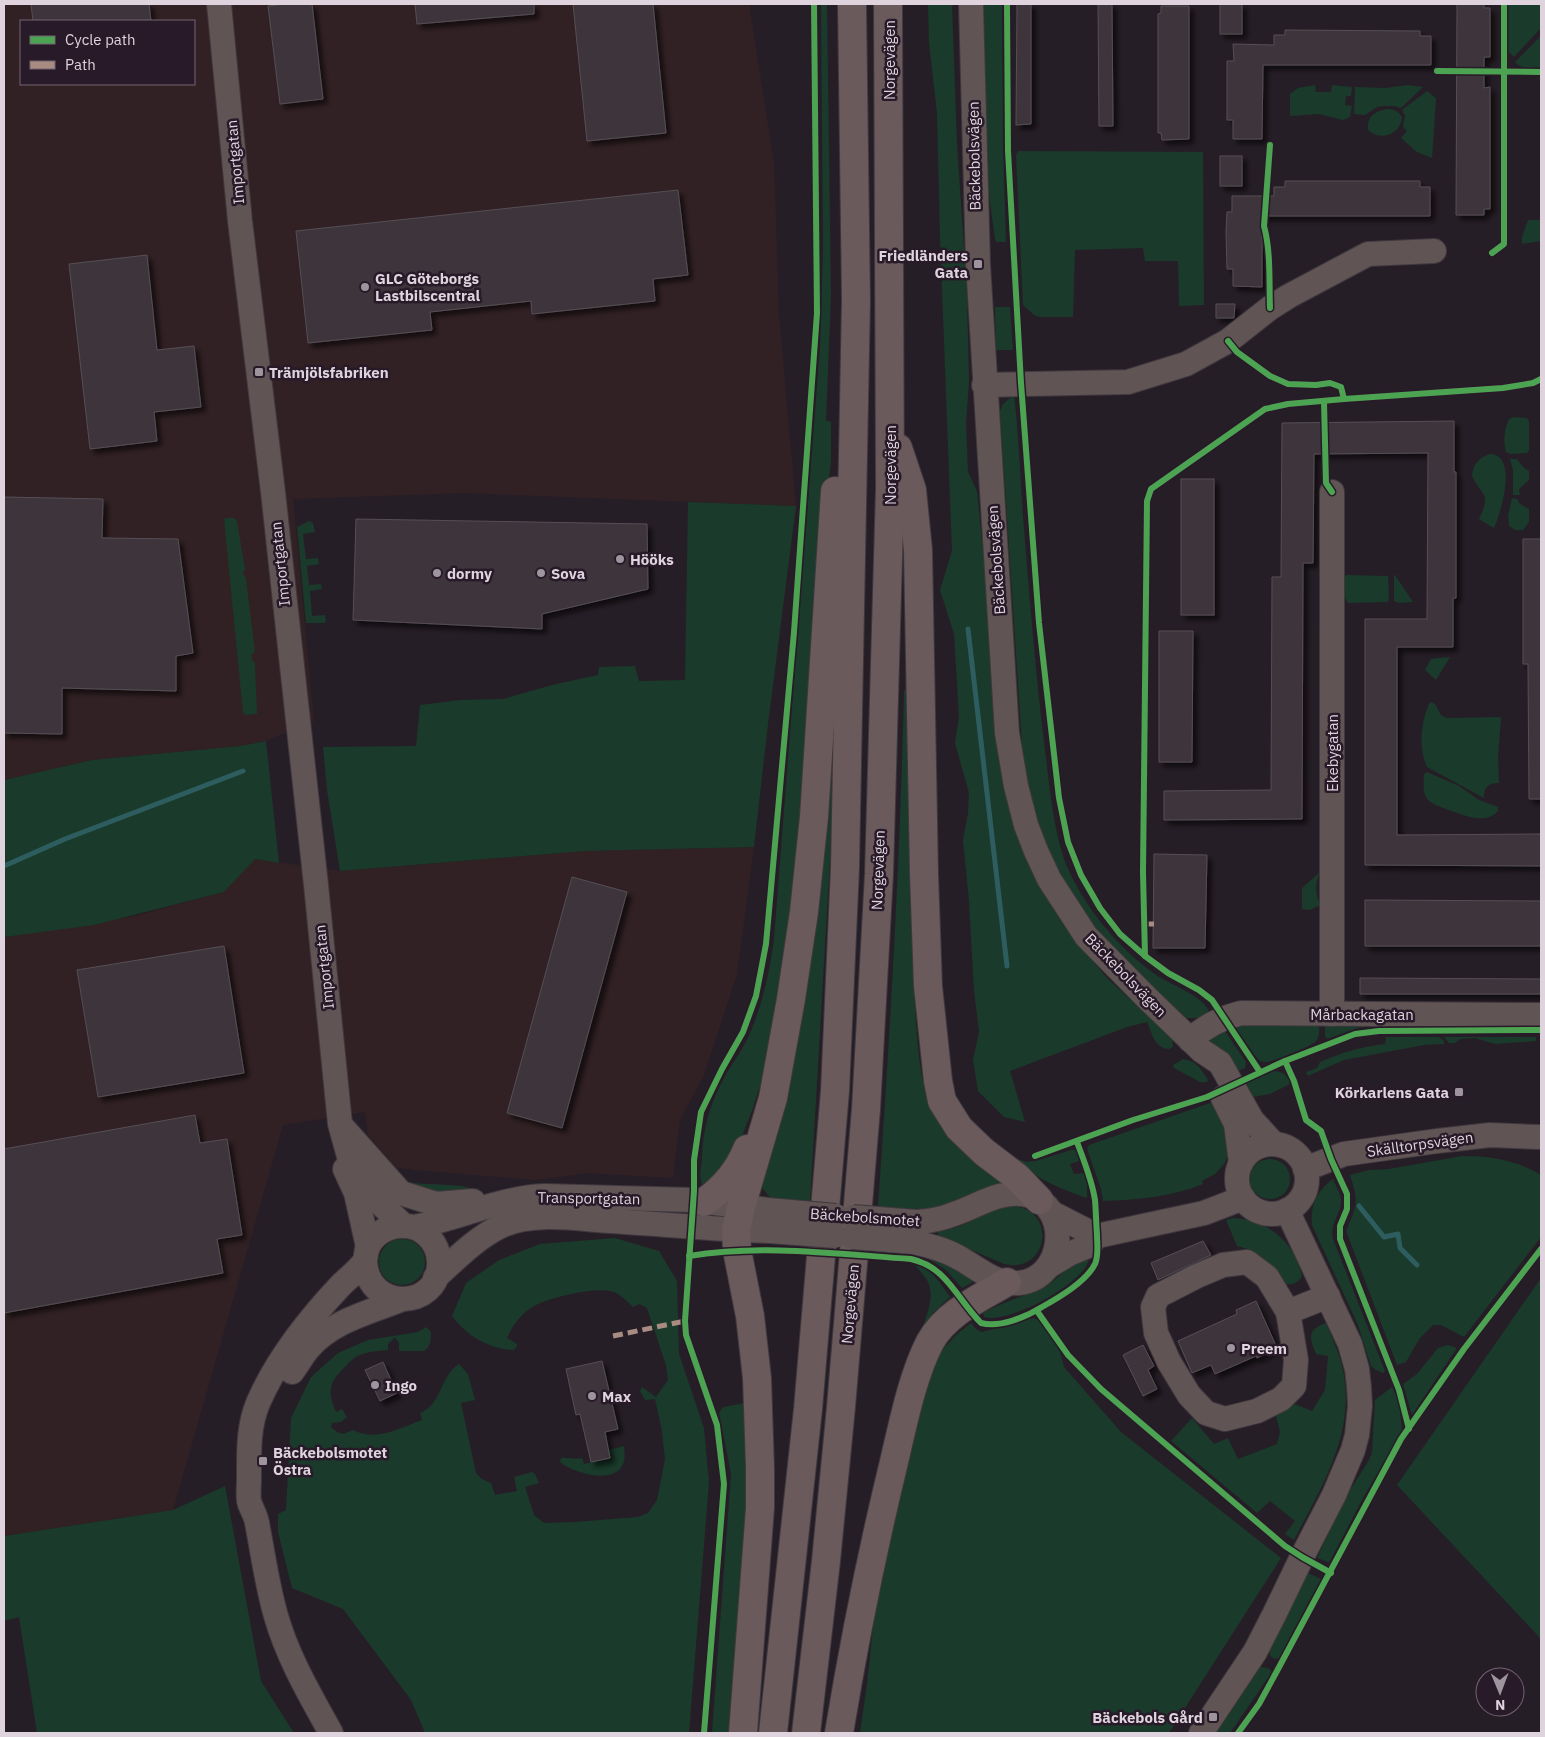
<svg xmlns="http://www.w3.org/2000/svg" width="1545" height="1737" viewBox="0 0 1545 1737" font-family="'IBM Plex Sans',sans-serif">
  <defs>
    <filter id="shadow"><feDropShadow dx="4.5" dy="4.5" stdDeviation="2.5" flood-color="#0009"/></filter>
  </defs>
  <rect width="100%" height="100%" fill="#261e26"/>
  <g fill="#322124" fill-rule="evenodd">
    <path d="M4 4H749L774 163 779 315 796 506 463 493 293 499 314 721 266 741 240 746 92 760 4 780ZM21 21H194V84H21Z"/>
    <path d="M754 847 737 974 704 1075 680 1120 673 1178 588 1173 535 1180 415 1170 396 1167 368 1135 365 1112 283 1125 173 1510 4 1536V937L135 916 224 892 254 859 340 871 585 851Z"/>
  </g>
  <g fill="#1a3a2b">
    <path d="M821 4H827L831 297 826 420 831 422V461L825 516 798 861 769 1057 752 1111 728 1170 706 1187 704 1184H702C698 1174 702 1167 702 1158 702 1131 711 1101 724 1078 733 1062 744 1048 751 1031 763 1001 770 971 774 939L820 348 823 248Z"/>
    <path d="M928 4H952L957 144 967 293 969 381 966 424 968 472 977 491 989 611 997 739 1005 790 1022 849 1050 904 1066 929 1107 978 1172 1038 1173 1047 1169 1049C1154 1048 1152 1033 1147 1022L1127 1027 1010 1071 1025 1122 1004 1117 978 1091 973 1060 979 1032 974 991 969 901 963 840 968 813 969 793 955 743 959 716 954 634 940 590 952 551 940 237 937 113 929 43Z"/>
    <path d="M984 4H1002L1003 144 1006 242H996L995 239 986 172Z"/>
    <path d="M1508 4H1541V28L1514 57 1508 51Z"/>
    <path d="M1541 36V70C1532 70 1522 69 1515 62Z"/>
    <path d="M1315 85 1316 92H1331L1332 85 1352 87 1351 96H1346L1345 105 1352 106 1350 117 1343 120 1319 114 1290 116V94L1298 88Z"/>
    <path d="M1408 85 1423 87 1401 108 1394 106H1383L1377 107 1365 115 1354 114 1355 87 1385 88Z"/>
    <path d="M1427 91 1436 98 1432 158 1417 152 1401 138 1407 131 1403 127 1405 116 1402 110Z"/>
    <path d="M1387 109C1394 109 1398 111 1402 117 1401 134 1380 142 1368 130 1366 117 1375 111 1387 109Z"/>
    <path d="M1018 151 1203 152 1204 305 1179 306 1178 261H1145L1143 248 1075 250 1073 317H1040L1034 315 1023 305 1016 155Z"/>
    <path d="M1528 220H1541V241L1522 244V237Z"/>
    <path d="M995 307H1010L1013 350H996Z"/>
    <path d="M1014 395C1019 435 1020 476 1023 516 1029 591 1035 667 1044 742 1049 780 1053 836 1069 871 1088 911 1117 946 1152 972 1167 984 1204 995 1209 1012L1198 1018H1187C1162 996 1135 974 1113 948 1073 905 1039 843 1027 785 1024 772 1023 758 1022 744L1000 411 1003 404Z"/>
    <path d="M1514 417 1527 418 1529 422V450L1527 453 1511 454 1506 452C1503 442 1504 429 1509 419Z"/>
    <path d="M1489 454C1519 454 1501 512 1494 528L1479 519C1492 492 1482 497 1472 476 1473 464 1478 459 1489 454Z"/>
    <path d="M1510 459H1517L1524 468 1529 471V480L1519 489 1520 495H1513V470Z"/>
    <path d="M1512 498 1517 499 1520 504 1529 509V522L1523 530H1515L1509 526 1508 516Z"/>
    <path d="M688 502 796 506 768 724 754 847 585 851 340 871 327 790 323 747 416 746 420 705 461 700 503 699 552 685 598 675 599 667 635 666 639 681 685 680Z"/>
    <path d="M226 518H234L237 521 245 569 243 573 246 579 255 652 251 655 252 660 255 663 257 714 245 715 243 713 224 519Z"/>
    <path d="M309 521 313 523 315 532 303 534 306 559 318 558 319 564 307 566 309 585 321 584 322 589 310 591 312 616 325 615 326 622 324 623H306L297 527Z"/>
    <path d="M1346 575 1388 576 1389 600 1387 602 1348 603C1343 596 1341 582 1346 575Z"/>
    <path d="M1394 575H1395L1413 602 1399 603 1394 601Z"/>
    <path d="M1450 657 1436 680 1425 670 1431 659Z"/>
    <path d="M833 683 835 732 830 860 810 1203 772 1200 760 1185 795 1055 813 926Z"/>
    <path d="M907 687 909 689C910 790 909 891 914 992 917 1030 917 1080 934 1114 949 1143 980 1162 1004 1183L958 1203 922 1212 919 1209 878 1207C890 1035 900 863 904 691Z"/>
    <path d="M1430 702 1435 704 1441 715 1447 718 1501 717 1498 757 1499 783C1489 782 1483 788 1484 798L1427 767C1418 747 1421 721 1430 702Z"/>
    <path d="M266 741 279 863 255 859 224 892 94 925 4 937V780L92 760 240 746Z"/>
    <path d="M1427 772 1459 786 1479 800 1498 807V811C1485 826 1461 814 1446 809 1439 806 1430 804 1426 797 1422 791 1424 782 1424 774Z"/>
    <path d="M1320 872C1315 883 1315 893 1320 905L1310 910 1302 909V888Z"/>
    <path d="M1318 1022C1320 1028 1320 1036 1316 1041 1312 1046 1272 1062 1266 1062 1261 1062 1259 1060 1256 1057L1232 1023Z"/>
    <path d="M1325 1022 1541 1027 1374 1026 1358 1028 1327 1039 1325 1036Z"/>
    <path d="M1222 1027 1246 1062 1245 1068 1234 1073 1210 1042V1037Z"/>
    <path d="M1386 1037H1439L1444 1041V1044L1424 1045 1344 1060 1308 1076 1306 1072 1317 1068 1320 1062C1344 1052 1359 1047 1385 1044Z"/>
    <path d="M1444 1037H1536V1041L1495 1044 1475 1038 1460 1039 1455 1043H1449Z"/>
    <path d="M1183 1059C1198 1062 1200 1068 1208 1080L1207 1082H1200L1174 1068 1173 1065Z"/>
    <path d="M1272 1071C1282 1071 1287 1074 1290 1084L1270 1094 1252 1097 1242 1085Z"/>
    <path d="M1213 1102 1221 1113 1230 1147 1225 1163 1215 1174 1202 1181 1203 1184C1171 1197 1137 1200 1103 1201L1101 1189 1088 1152 1087 1148 1089 1145Z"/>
    <path d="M1071 1150H1076L1079 1161 1070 1164 1074 1174 1084 1173 1087 1183V1198C1055 1187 1036 1178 1010 1156L1026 1162 1036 1161Z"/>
    <path d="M1462 1156C1493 1156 1515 1160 1541 1175V1237L1464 1337 1441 1325H1433L1420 1338 1406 1362 1397 1365 1346 1231C1357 1205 1359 1203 1350 1175L1369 1170 1389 1169Z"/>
    <circle cx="1270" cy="1179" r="20"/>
    <path d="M1333 1179C1335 1185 1340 1192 1341 1199 1342 1214 1329 1222 1333 1239L1385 1371 1383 1373 1376 1370 1371 1366 1358 1325 1312 1225C1310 1205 1317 1191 1333 1179Z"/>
    <path d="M409 1182C424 1186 466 1182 475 1191L446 1197 406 1183Z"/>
    <path d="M1007 1206C1059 1204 1050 1275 1004 1264L946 1239 938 1237V1231C962 1230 984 1212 1007 1206Z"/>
    <path d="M1233 1218C1268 1220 1294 1241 1302 1276 1298 1283 1293 1285 1286 1284 1270 1269 1260 1251 1237 1246L1226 1220Z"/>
    <path d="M615 1238 659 1251 677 1281 679 1354 704 1428 709 1482 689 1733H425L411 1700 343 1609 292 1588 278 1532V1514L286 1510 291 1418 311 1377 338 1353 368 1340 418 1332 426 1327 431 1332C431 1339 431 1347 424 1351H399V1343L395 1337 388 1344V1350C379 1351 369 1351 360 1355 355 1357 349 1362 345 1367 329 1382 327 1392 336 1412L342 1409 347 1417 341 1422 332 1423 331 1427 337 1432 343 1434 353 1430C376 1442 400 1428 422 1420L420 1413C442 1405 440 1375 459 1364L468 1374 475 1400 461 1403 476 1473 482 1479 491 1483 495 1495 517 1491 514 1477 532 1472 535 1474 539 1483 525 1487 534 1515 544 1523 575 1522 638 1517 648 1513 657 1500 665 1459 662 1431 655 1399 645 1400 640 1391 642 1387 656 1397 668 1380 666 1365 647 1308 639 1304 633 1307C627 1301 621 1295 614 1292 599 1286 553 1297 538 1304 524 1310 513 1324 507 1338L517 1344V1346L514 1350C489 1349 467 1336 452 1316L466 1283 499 1260 540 1244Z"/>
    <circle cx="402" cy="1262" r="23"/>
    <path d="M924 1256C942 1262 959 1268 973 1282L962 1288 946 1270Z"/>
    <path d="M1089 1256C1091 1281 1007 1325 984 1317L983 1313 997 1306 1047 1286 1074 1264Z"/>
    <path d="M915 1265C931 1268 941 1284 950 1297L935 1311 919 1337C924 1321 937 1298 927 1280 924 1275 919 1270 915 1265Z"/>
    <path d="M1541 1278V1639L1397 1485Z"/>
    <path d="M1034 1318 1038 1320 1050 1336 1060 1352 1064 1367 1121 1432 1281 1558 1169 1733H860L867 1684 879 1570 921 1403 934 1364 943 1349 956 1335 971 1323 976 1329 982 1332Z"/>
    <path d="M1326 1323C1331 1335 1337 1349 1341 1362 1359 1428 1323 1484 1294 1540L1285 1534 1295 1521 1270 1501 1257 1513 1171 1441 1192 1418 1214 1444 1228 1438 1238 1459 1277 1444 1280 1432 1276 1416 1295 1404 1312 1411 1325 1390 1328 1356 1316 1354C1309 1337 1307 1330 1326 1323Z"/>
    <path d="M1448 1345 1457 1348 1412 1415 1403 1384 1417 1374 1438 1348Z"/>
    <path d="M1392 1387 1397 1397 1400 1410 1402 1431 1363 1498 1330 1561 1328 1562 1317 1558 1347 1495 1369 1460 1372 1452 1375 1400Z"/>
    <path d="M745 1403 752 1445 735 1733H712L731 1474 719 1413 723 1407Z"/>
    <path d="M624 1446C625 1454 626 1462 620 1469 607 1483 572 1472 560 1462L561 1458C568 1457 573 1460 582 1458L584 1464 610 1458 608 1450Z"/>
    <path d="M225 1486 261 1681 294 1733H37L19 1617 4 1621V1536L173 1510Z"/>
    <path d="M1308 1573 1321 1579 1279 1658 1275 1659 1270 1656V1647Z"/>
    <path d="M1261 1667 1268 1668 1272 1672 1230 1733H1216L1258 1668Z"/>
  </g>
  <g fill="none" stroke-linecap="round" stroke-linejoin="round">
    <g stroke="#2e5d5f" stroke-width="5">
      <path d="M968 629 1007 966"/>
      <path d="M4 866 65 839 243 771"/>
      <path d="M1359 1206 1384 1237 1398 1234 1400 1248 1417 1265"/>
    </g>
  </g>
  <g fill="#3c353b" stroke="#564e55" filter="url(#shadow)">
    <path d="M31 4H149L151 21H33Z"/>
    <path d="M285 4H312L323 99 280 104 268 6Z"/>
    <path d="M415 4H534V14L417 24Z"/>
    <path d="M573 4H653L666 133 587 141Z"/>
    <path d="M1017 4H1031V124L1016 125Z"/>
    <path d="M1098 4H1112L1113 126H1099Z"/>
    <rect x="1220" y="4" width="22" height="30"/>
    <path d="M1457 4H1484V8H1490V57H1484V88L1490 87V209H1484V215H1456Z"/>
    <path d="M1161 6H1189V139L1162 140 1161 133H1158V14L1161 13Z"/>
    <path d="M1285 30 1420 31V36H1431V65H1263L1262 139H1233V120H1227V61H1234L1233 44 1274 45V35H1285Z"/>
    <rect x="1220" y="156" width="22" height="30"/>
    <path d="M1285 181H1420V187H1430V216H1262V287L1233 286V269H1227L1226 232 1227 212H1232V196H1274V187H1285Z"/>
    <path d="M678 190 688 275 653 279 655 301 532 314 531 301 430 312 432 330 308 343 296 231Z"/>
    <path d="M147 255 157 350 194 346 201 407 154 412 157 441 90 449 69 264Z"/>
    <path d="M1216 304H1235L1234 318H1216Z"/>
    <path d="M1454 421V472H1456V598H1453V647H1397V835L1541 834V866L1365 865V619H1427L1428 453 1314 454 1313 563H1303L1302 819 1164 820V791L1271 790 1272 577H1281L1282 423Z"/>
    <rect x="1181" y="479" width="33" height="136"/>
    <path d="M4 497 103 499 102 538 178 539 193 653 176 656V691L62 688V734L4 733Z"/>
    <path d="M356 519 647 524 648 589 542 614V629L353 620Z"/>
    <path d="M1523 539H1541V799H1529L1528 664H1523Z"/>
    <path d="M1159 631H1193L1192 762H1159Z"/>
    <path d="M1154 854 1207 855 1205 948H1153Z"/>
    <path d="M572 877 627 892 562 1128 507 1113Z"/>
    <path d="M1365 900 1541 901V946H1365Z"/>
    <path d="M224 946 244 1073 98 1097 77 970Z"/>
    <path d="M1360 978 1541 979V994H1360Z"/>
    <path d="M195 1115 200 1143 227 1139 242 1235 217 1239 223 1273 4 1313V1149Z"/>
    <path d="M1203 1241 1211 1255 1158 1280 1151 1263Z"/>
    <path d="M1256 1301 1277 1348 1257 1358 1256 1356 1215 1374 1211 1365 1192 1373 1178 1341 1237 1314 1236 1310Z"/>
    <path d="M1143 1345 1154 1366 1148 1370 1157 1389 1143 1396 1123 1355Z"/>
    <path d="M602 1361 618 1429 605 1432 610 1458 591 1462 580 1414 576 1415 566 1369Z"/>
    <path d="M383 1362 397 1393 380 1401 365 1370Z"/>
  </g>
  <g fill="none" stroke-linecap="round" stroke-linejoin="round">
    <g stroke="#3f383f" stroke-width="26">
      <g id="minor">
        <path d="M219 4 240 221 273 492 316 885 340 1124 350 1160 381 1204 404 1226"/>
        <path d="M971 4 978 264 1007 733 1016 786 1026 825 1036 851 1049 879 1086 936 1145 996 1202 1051 1220 1063 1252 1120 1274 1144"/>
        <path d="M984 385 1128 382 1186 364 1228 341 1270 308 1289 296 1368 254 1434 251"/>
        <path d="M1332 1014V492"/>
        <path d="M1190 1040C1205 1026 1221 1018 1241 1013L1541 1015"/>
        <path d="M1223 1098 1236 1124 1241 1163"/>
        <path d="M344 1129 401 1193 436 1204 473 1201"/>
        <circle cx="1272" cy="1179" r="35"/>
        <path d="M345 1169 356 1193 368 1247"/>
        <path d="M1305 1169 1344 1154 1437 1141 1490 1135 1538 1137"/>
        <path d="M1052 1213 1097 1236"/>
        <path d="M414 1227C458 1219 499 1198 544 1196L693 1200 768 1210"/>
        <path d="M913 1242C931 1246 947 1250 963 1260 980 1270 997 1285 1019 1283 1065 1279 1072 1206 1027 1195 1001 1189 978 1206 954 1214 942 1219 930 1221 917 1222"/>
        <path d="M1247 1262 1267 1277 1288 1312 1296 1360 1294 1386 1281 1399 1257 1411 1225 1419 1206 1413 1189 1395 1169 1362 1156 1333 1153 1307 1158 1296 1197 1276 1223 1265Z"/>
        <path d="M1049 1266 1069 1254 1088 1246 1097 1236 1204 1213 1243 1198"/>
        <path d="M435 1278C455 1260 476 1238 501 1226 532 1211 577 1219 610 1221 664 1224 717 1230 770 1231"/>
        <path d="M1288 1312 1328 1296"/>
        <path d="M292 1372C298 1364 302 1356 308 1349 331 1321 371 1312 403 1299"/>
        <path d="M331 1733C310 1695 288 1658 276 1616 267 1585 263 1554 257 1523 256 1515 251 1509 249 1501 248 1494 249 1486 249 1478 249 1453 248 1427 258 1403 277 1359 308 1320 341 1285 347 1279 361 1268 365 1260 366 1257 366 1253 367 1249 372 1236 385 1227 399 1226 421 1224 439 1241 439 1263 439 1311 366 1312 365 1260"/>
        <path d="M1201 1733 1255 1652 1274 1615 1302 1557 1334 1495 1353 1450 1357 1435 1360 1406 1359 1387 1357 1369 1350 1344 1287 1210"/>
      </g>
    </g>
    <g stroke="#3f383f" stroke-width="30">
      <g id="highway">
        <path d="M898 448 912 490 918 550 924 874 928 986 938 1081 942 1101 959 1128 984 1152 1017 1177 1039 1200"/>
        <path d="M704 1202C724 1188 738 1172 747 1149"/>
        <path d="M743 1733 760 1508V1468L757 1378 750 1316 737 1250 736 1230 741 1207 773 1098 791 999 804 912 814 817 835 491"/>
        <path d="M773 1733 808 1409 835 1091 845 868 856 300 852 4"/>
        <path d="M806 1733 826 1561 841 1407 866 1109 879 874 890 488 888 4"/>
        <path d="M839 1733C854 1642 872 1552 894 1462 903 1424 912 1377 930 1342 946 1313 980 1298 1007 1282"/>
      </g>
    </g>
    <use href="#minor" stroke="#605454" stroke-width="24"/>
    <use href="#highway" stroke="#6a5a5c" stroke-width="28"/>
    <g stroke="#3f383f" stroke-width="26" stroke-linecap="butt">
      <g id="minor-bridge">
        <path d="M768 1210 836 1216"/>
        <path d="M853 1217 917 1222"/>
        <path d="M770 1231 835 1236"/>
        <path d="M852 1237 913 1242"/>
      </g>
    </g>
    <use href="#minor-bridge" stroke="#605454" stroke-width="24"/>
    <g stroke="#a88b81" stroke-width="5" stroke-dasharray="10 5" stroke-linecap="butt">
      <path d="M1144 924H1156"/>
      <path d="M613 1336 685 1321"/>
    </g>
    <g stroke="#291a29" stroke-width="9">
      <g id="cycleway">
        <path d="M1007 4 1008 151 1021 383 1039 623 1059 798 1068 842 1081 875 1100 908 1120 934 1145 956 1168 973 1199 990 1212 1000 1260 1072"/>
        <path d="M1437 71 1541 72"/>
        <path d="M1492 253 1504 244V4"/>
        <path d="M1270 308C1269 281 1271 252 1264 226L1270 145"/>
        <path d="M1228 341 1237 352 1270 376 1288 384 1316 385 1330 383 1341 387 1344 399"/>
        <path d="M1324 402 1326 483 1332 492"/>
        <path d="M1145 956 1143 873 1147 501 1151 489 1265 409 1288 404 1344 399 1503 388 1533 383 1541 379"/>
        <path d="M1285 1061 1294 1081 1306 1120 1321 1131 1331 1159 1347 1194V1209L1340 1226V1239L1399 1390 1409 1429"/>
        <path d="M1035 1156 1133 1120 1207 1097 1285 1061 1355 1034 1379 1031 1541 1030"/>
        <path d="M689 1256C763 1244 837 1254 911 1259 947 1267 957 1299 981 1323 1000 1328 1026 1317 1042 1307 1058 1298 1086 1282 1095 1264 1099 1255 1097 1244 1097 1234 1096 1223 1096 1211 1095 1200 1092 1180 1084 1161 1077 1142"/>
        <path d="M1037 1311 1068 1355 1101 1389 1285 1546 1302 1557 1331 1573"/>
        <path d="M704 1733 724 1484 717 1425 686 1335 685 1321 694 1191V1160L701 1112 722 1069 743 1032 756 996 766 944 794 632 817 313 814 4"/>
        <path d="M1238 1733 1259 1704 1277 1671 1401 1439 1464 1349 1541 1249"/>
      </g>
    </g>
    <use href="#cycleway" stroke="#4ca352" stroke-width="6"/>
  </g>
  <g fill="#9e949e" stroke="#291a29" stroke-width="2">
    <rect x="973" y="259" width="10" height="10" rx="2.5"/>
    <circle cx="365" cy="287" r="5"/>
    <rect x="254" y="367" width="10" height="10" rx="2.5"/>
    <circle cx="620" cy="559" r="5"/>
    <circle cx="437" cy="573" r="5"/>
    <circle cx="541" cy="573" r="5"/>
    <rect x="1454" y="1087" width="10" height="10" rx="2.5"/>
    <circle cx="1231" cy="1348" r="5"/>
    <circle cx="375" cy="1385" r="5"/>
    <circle cx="592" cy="1396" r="5"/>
    <rect x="258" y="1456" width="10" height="10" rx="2.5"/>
    <rect x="1208" y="1712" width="10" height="10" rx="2.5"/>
  </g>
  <g text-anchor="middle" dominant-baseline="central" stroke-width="5" stroke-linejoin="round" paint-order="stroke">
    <g font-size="15" fill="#dfd4de" stroke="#291a29">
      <text transform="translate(889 60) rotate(-90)">Norgevägen</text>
      <text transform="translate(974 156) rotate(-91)">Bäckebolsvägen</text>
      <text transform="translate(235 162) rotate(-95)">Importgatan</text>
      <text transform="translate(890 465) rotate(-90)">Norgevägen</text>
      <text transform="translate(996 560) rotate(-94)">Bäckebolsvägen</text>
      <text transform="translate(280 564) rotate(-96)">Importgatan</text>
      <text transform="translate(1332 753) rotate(-90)">Ekebygatan</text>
      <text transform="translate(878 870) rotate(-88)">Norgevägen</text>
      <text transform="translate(324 967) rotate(-96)">Importgatan</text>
      <text transform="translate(1126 975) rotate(46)">Bäckebolsvägen</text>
      <text x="1362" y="1014">Mårbackagatan</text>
      <text transform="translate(1420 1144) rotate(-8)">Skälltorpsvägen</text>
      <text transform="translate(589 1198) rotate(1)">Transportgatan</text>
      <text transform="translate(865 1217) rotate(4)">Bäckebolsmotet</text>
      <text transform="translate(850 1304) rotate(-85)">Norgevägen</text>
    </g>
    <g font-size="15" font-weight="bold" fill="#dfd4de" stroke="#291a29" text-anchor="start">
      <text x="968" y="255" text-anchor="end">Friedländers<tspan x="968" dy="17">Gata</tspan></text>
      <text x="375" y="278">GLC Göteborgs<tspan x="375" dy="17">Lastbilscentral</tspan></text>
      <text x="269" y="372">Trämjölsfabriken</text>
      <text x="630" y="559">Hööks</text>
      <text x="447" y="573">dormy</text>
      <text x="551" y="573">Sova</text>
      <text x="1449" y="1092" text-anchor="end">Körkarlens Gata</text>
      <text x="1241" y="1348">Preem</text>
      <text x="385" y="1385">Ingo</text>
      <text x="602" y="1396">Max</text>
      <text x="273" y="1452">Bäckebolsmotet<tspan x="273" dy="17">Östra</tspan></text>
      <text x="1203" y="1717" text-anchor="end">Bäckebols Gård</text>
    </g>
  </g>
  <rect width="1545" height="1737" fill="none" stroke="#dfd4de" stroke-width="10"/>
  <rect x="20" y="20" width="175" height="65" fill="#291a29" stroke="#726471"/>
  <rect x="30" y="36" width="25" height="8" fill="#4ca352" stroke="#726471"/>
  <text x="65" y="45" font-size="15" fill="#dfd4de">Cycle path</text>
  <rect x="30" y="61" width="25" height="8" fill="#a88b81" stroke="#726471"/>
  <text x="65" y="70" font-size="15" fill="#dfd4de">Path</text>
  <g transform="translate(1500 1692) rotate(179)"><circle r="24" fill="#291a29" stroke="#726471"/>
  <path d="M0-4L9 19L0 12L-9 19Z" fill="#9e949e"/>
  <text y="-8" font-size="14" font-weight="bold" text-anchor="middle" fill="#dfd4de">N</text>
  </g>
</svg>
